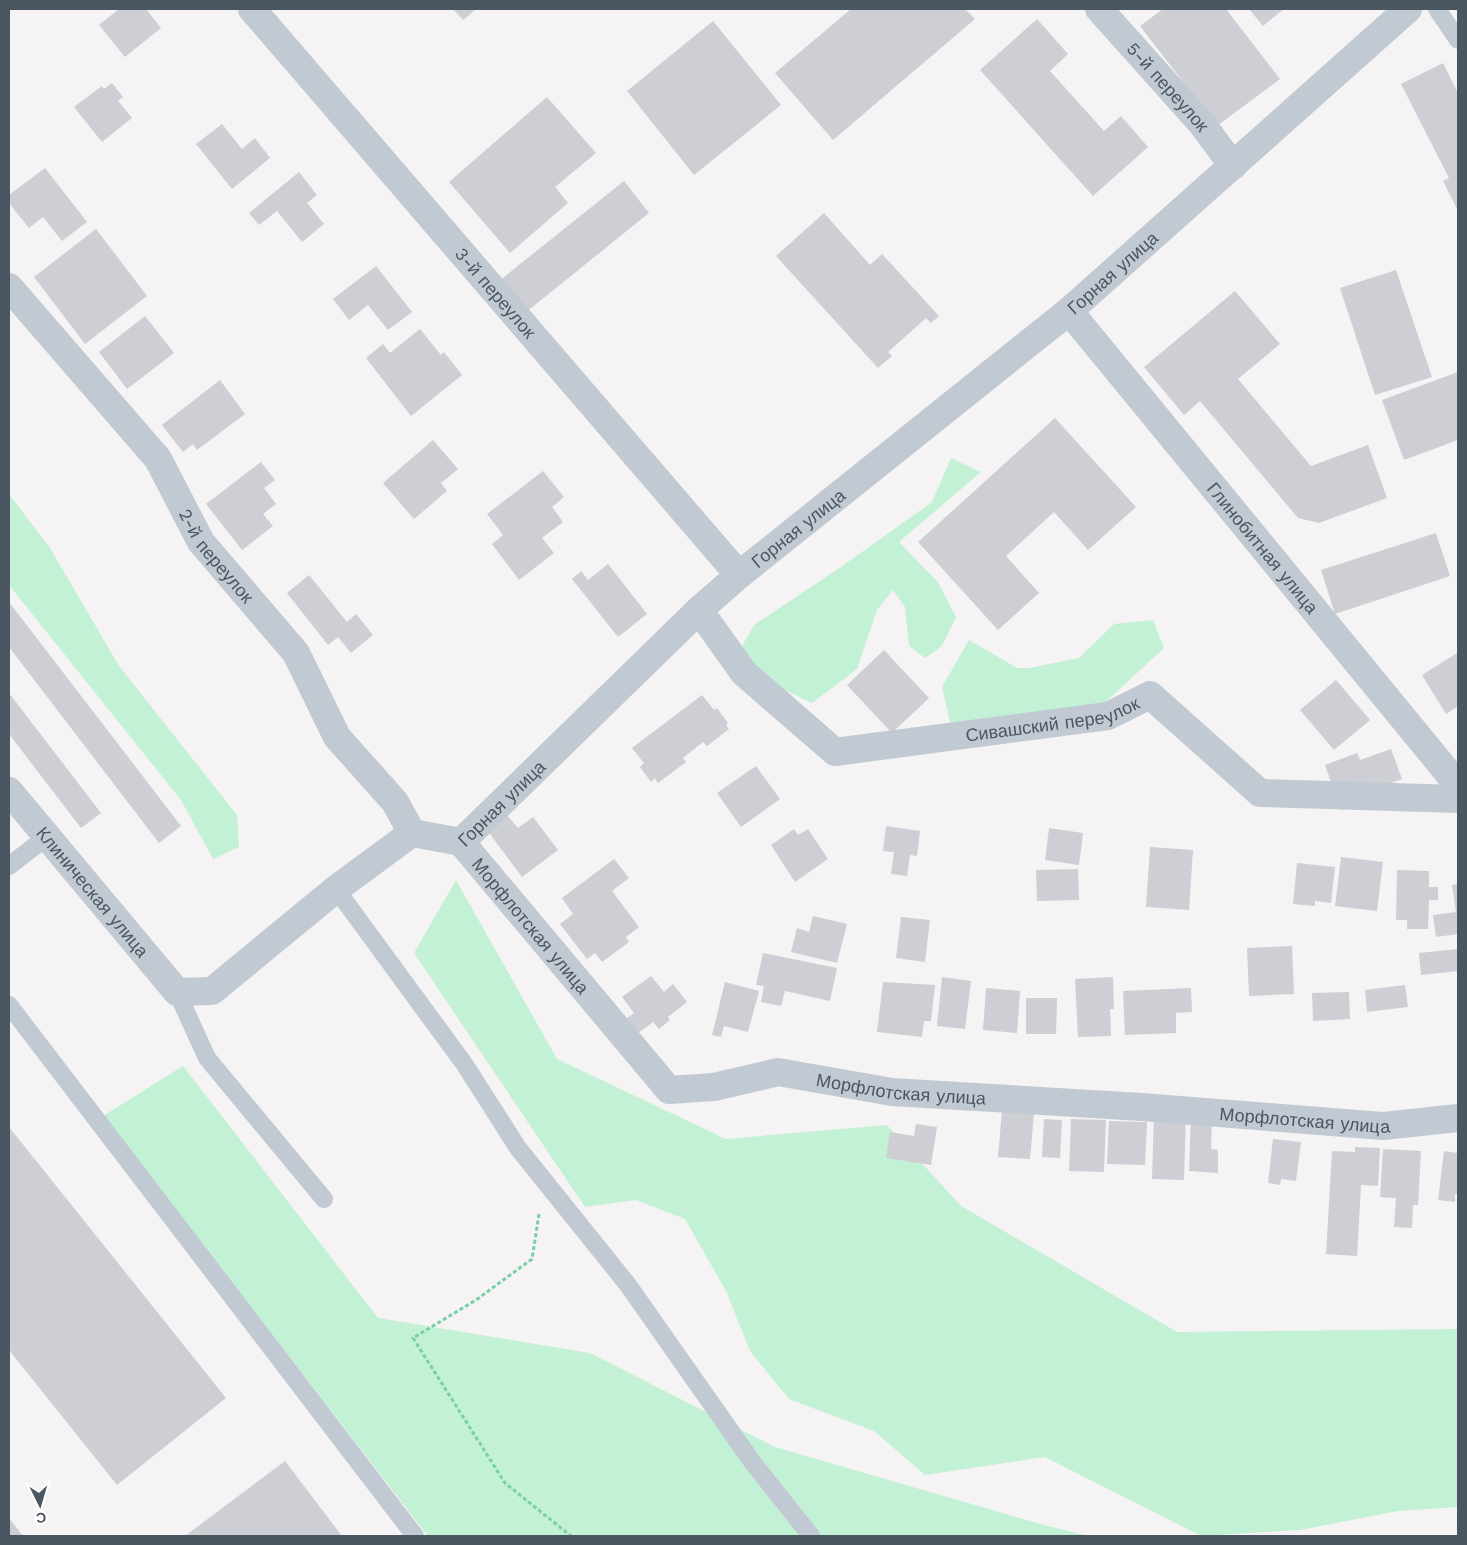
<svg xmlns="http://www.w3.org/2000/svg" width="1467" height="1545" viewBox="0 0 1467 1545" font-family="'Work Sans',sans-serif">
  <rect width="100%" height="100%" fill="#f5f3f3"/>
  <g fill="#c3f1d5">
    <path d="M951 458 981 472 899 542 937 581 956 617 942 646 925 658 909 646 905 607 893 590 877 610 857 669 812 703 763 680 734 660 754 625 838 569 932 502Z"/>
    <path d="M9 494 50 548 119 666 237 815 239 847 213 859 181 800 9 585Z"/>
    <path d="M1153 620 1164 648 1099 708 951 726 942 687 969 640 1017 668H1029L1079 658 1114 624Z"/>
    <path d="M456 880 557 1059 726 1139 887 1125 961 1206 1177 1332 1458 1329V1507L1398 1511 1300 1530 1201 1536 1045 1457 925 1475 874 1431 789 1399 750 1351 726 1291 685 1219 636 1200 585 1207 414 953Z"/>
    <path d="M183 1066 378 1318 590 1353 775 1447 1044 1525 1089 1536H428L103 1116Z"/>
  </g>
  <g fill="#cdcfd5">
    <path d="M119 9H146L161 28 125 57 99 25Z"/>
    <path d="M453 9H476L463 20Z"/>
    <path d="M851 9H965L975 19 833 140 775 73Z"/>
    <path d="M1163 9H1226L1280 79 1217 126 1140 26Z"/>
    <path d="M1249 9H1284L1263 26Z"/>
    <path d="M1037 19 1068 54 1050 71 1104 131 1121 116 1148 147 1093 196 980 70Z"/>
    <path d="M713 21 781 105 694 175 627 91Z"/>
    <path d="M1443 63 1458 93V211L1443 181 1449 178 1401 84Z"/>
    <path d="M112 83 123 97 118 101 132 118 102 142 74 107 102 86 104 89Z"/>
    <path d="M547 97 596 153 555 187 568 203 510 253 449 182Z"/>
    <path d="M222 124 242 149 255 138 270 158 232 189 196 144Z"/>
    <path d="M45 168 87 222 62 241 43 217 29 228 9 203V195Z"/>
    <path d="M299 172 317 195 307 203 324 224 302 242 277 211 259 225 249 213Z"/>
    <path d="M624 181 649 213 520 317 494 285Z"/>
    <path d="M824 213 870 265 882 254 939 316 931 323 926 318 888 352 892 356 878 368 776 256Z"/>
    <path d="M96 229 147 296 85 344 34 277Z"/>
    <path d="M376 266 412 312 388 330 368 305 349 320 333 299Z"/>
    <path d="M1396 270 1432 377 1375 395 1340 288Z"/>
    <path d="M1235 291 1280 344 1238 379 1311 466 1368 445 1387 498 1319 523 1298 518 1200 401 1184 415 1144 367Z"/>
    <path d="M145 316 174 353 127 389 99 352Z"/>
    <path d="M420 329 441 355 444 352 462 375 411 416 366 358 383 344 390 353Z"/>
    <path d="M1458 372V440L1404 460 1382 400Z"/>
    <path d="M220 380 245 414 197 450 193 444 183 452 162 425Z"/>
    <path d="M1055 418 1136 507 1088 550 1054 512 1006 556 1039 593 998 630 918 542Z"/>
    <path d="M433 440 458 469 441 483 447 491 414 519 383 483Z"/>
    <path d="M261 462 275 480 264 488 276 504 263 514 273 526 242 550 206 504Z"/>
    <path d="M543 471 564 497 552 507 563 522 542 538 554 553 519 580 492 544 503 535 487 514Z"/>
    <path d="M1436 533 1450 576 1335 614 1321 570Z"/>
    <path d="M608 564 647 614 618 637 572 579 581 571 588 580Z"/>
    <path d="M309 575 347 622 356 614 373 635 351 653 338 637 328 645 287 593Z"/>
    <path d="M9 602 181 826 159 843 9 647Z"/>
    <path d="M884 650 929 698 892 733 847 685Z"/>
    <path d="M1457 653 1458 706 1446 714 1422 675Z"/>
    <path d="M1336 680 1370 720 1334 750 1300 710Z"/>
    <path d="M9 693 101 813 81 828 9 734Z"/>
    <path d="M702 695 714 710 717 708 728 723 726 725 729 729 707 746 703 742 683 758 686 762 658 783 655 778 651 782 640 767 644 763 632 748Z"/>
    <path d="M1391 749 1402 779 1371 790 1374 798 1341 810 1325 765 1357 753 1360 760Z"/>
    <path d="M756 766 780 799 741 827 717 793Z"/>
    <path d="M507 815 518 828 533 817 558 850 522 877 487 830Z"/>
    <path d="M886 826 920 831 917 856 910 855 907 876 891 874 894 852 883 851Z"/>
    <path d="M1049 828 1083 833 1079 865 1045 860Z"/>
    <path d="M794 829 798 835 808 829 828 859 795 882 771 845Z"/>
    <path d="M1150 847 1193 850 1189 910 1146 907Z"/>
    <path d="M1341 857 1383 862 1377 911 1335 906Z"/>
    <path d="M614 859 629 878 612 891 639 927 626 937 629 942 602 962 595 953 587 959 560 924 573 914 562 898Z"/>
    <path d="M1297 863 1335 867 1331 903 1315 901V906L1293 904Z"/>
    <path d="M1078 869 1079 900 1037 901 1036 870Z"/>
    <path d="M1397 870 1429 871V887H1438V900H1429L1428 929H1407V920H1396Z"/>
    <path d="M1458 884V934L1436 937 1433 915 1456 912 1452 885Z"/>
    <path d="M813 916 847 924 837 963 791 952 797 928 809 932Z"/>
    <path d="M901 917 930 920 925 962 896 958Z"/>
    <path d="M1292 946 1294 994 1249 996 1247 948Z"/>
    <path d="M1458 949V971L1421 975 1419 953Z"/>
    <path d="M763 953 837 968 830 1001 785 991 781 1006 761 1002 764 986 756 985Z"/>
    <path d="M651 976 664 992 673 984 687 1002 668 1017 670 1020 659 1029 653 1022 637 1034 626 1019 634 1013 622 997Z"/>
    <path d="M942 977 971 981 965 1029 937 1026Z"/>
    <path d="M1113 977 1114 1009H1110L1111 1036 1078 1037 1075 979Z"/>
    <path d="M725 982 759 991 748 1032 724 1026 721 1037 712 1035Z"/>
    <path d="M883 982 935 985 931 1021H924L922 1037 877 1032Z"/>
    <path d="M1405 985 1408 1007 1367 1012 1365 990Z"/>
    <path d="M986 988 1020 991 1017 1033 983 1030Z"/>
    <path d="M1191 988 1192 1012 1176 1013V1033L1125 1035 1123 991Z"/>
    <path d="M1349 992 1350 1019 1313 1021 1312 993Z"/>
    <path d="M1026 998H1057L1056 1034H1026Z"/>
    <path d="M1002 1110 1034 1113 1030 1159 998 1157Z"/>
    <path d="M1154 1111 1186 1112 1184 1180 1152 1179Z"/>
    <path d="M1191 1116 1212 1117 1211 1149 1218 1150V1173L1189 1171Z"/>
    <path d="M1044 1119 1062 1120 1060 1158 1042 1157Z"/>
    <path d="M1071 1119 1106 1120 1104 1172 1069 1171Z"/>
    <path d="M1109 1121 1147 1122 1145 1165 1107 1164Z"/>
    <path d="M916 1124 937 1127 931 1165 886 1158 890 1132 914 1136Z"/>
    <path d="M9 1127 226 1398 117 1485 9 1350Z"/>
    <path d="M1273 1139 1301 1142 1296 1181 1281 1179 1280 1185 1268 1183Z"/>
    <path d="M1355 1147 1380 1148 1378 1186 1361 1185 1357 1256 1326 1254 1332 1151 1355 1152Z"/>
    <path d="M1383 1149 1421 1151 1418 1205H1413L1412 1228 1394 1227 1396 1198 1380 1197Z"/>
    <path d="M1444 1151 1458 1153V1194H1455V1202L1438 1200Z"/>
    <path d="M285 1461 342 1536H185Z"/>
    <path d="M9 1518 23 1536H9Z"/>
  </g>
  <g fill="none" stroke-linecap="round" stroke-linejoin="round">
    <path stroke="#7ad0a6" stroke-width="3" stroke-dasharray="4 2.5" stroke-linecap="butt" d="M539 1214 532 1259 476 1300 413 1338 505 1483 571 1536"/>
    <g stroke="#c1cad2" stroke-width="18">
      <path d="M1437 9 1458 40"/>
      <path d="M9 866 48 836"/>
      <path d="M336 889 465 1065 518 1148 628 1285 753 1463 811 1536"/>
      <path d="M177 992 207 1058 324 1199"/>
      <path d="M9 1005 415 1536"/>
    </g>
    <g stroke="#c1cad2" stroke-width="28">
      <path id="s1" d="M252 9 739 575"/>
      <path id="s2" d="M1099 9 1202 124 1233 166"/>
      <path id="s3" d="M9 287 158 459 201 542 296 653 337 737 395 802 412 833"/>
      <path id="s4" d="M1069 311 1458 785"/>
      <path id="s5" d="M699 610 744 673 835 752 1108 716 1150 695 1260 793 1458 799"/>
      <path id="s6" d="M9 791 177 992 212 991 336 889 412 833 461 842"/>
      <path id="s7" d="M461 842 699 610 739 575 1069 311 1408 9"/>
      <path id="s8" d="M461 842 669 1090 714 1087 778 1072 892 1092 1142 1107 1383 1126 1458 1118"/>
    </g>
  </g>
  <g text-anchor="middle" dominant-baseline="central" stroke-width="5" stroke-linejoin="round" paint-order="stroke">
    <g font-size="18" fill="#4a5661" stroke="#fff">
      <text stroke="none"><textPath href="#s2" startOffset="104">5-й переулок</textPath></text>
      <text stroke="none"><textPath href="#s7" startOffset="866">Горная улица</textPath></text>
      <text stroke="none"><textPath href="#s1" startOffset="374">3-й переулок</textPath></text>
      <text stroke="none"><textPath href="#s7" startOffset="461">Горная улица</textPath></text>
      <text stroke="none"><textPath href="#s4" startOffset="306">Глинобитная улица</textPath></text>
      <text stroke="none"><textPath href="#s3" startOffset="341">2-й переулок</textPath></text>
      <text stroke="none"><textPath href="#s5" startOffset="418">Сивашский переулок</textPath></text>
      <text stroke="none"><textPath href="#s7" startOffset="56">Горная улица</textPath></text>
      <text stroke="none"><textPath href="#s6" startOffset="131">Клиническая улица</textPath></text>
      <text stroke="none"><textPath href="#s8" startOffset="109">Морфлотская улица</textPath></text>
      <text stroke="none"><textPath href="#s8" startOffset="559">Морфлотская улица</textPath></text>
      <text stroke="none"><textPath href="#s8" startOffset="964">Морфлотская улица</textPath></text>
    </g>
  </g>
  <rect width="1467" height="1545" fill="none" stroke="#4a5661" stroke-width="20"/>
  <g transform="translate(40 1505) rotate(175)" stroke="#ffffff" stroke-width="4" paint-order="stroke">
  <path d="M0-4L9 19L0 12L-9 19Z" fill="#4a5661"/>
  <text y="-8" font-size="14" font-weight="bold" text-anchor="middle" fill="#4a5661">С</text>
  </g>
</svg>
